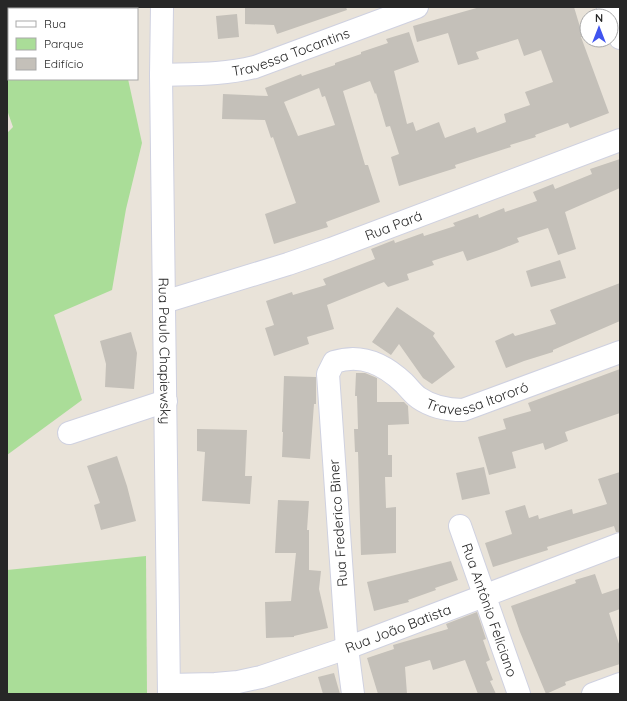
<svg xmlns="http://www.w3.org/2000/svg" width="627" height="701" viewBox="0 0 627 701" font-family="Quicksand,sans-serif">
  <rect width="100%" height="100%" fill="#e9e3d9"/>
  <g fill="#aadd98">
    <path d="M7 7H112L113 9H9V79H128L142 143 126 209 112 290 54 315 82 400 7 455V133L13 127 7 110Z"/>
    <path d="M146 556 147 694H7V570Z"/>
  </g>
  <g fill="#c4c0b9" fill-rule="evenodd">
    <path d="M245 7H346L347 10 277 34 274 25 245 24Z"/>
    <path d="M480 7H574L583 37H581L609 113 570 128 568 123 535 135 536 137 510 145 511 147 455 165 456 168 399 186 391 157 399 154 390 126 386 127 376 93 375 94 370 81 343 91 365 165H368L380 202 326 222 328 227 274 244 265 214 296 203 273 137 271 138 265 120 222 119 223 94 268 96 265 88 301 74 302 76 335 65V63L361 54V52L388 43 386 39 409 32 419 62 394 71 407 124 413 122 416 131 439 122 445 138 475 127 477 133 506 122 504 114 530 105 525 92 553 82 541 50 524 56 518 39 476 52 479 59 458 65 448 33 417 42 413 26ZM319 88 322 97 325 96 335 125 298 136 284 102Z"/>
    <path d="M237 14 239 37 218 39 216 16Z"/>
    <path d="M620 159V188L565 212 576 249 558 255 548 228 517 238 519 242 499 250 467 261 463 251 432 261 434 265 407 274 409 280 388 287 384 282 327 305 334 329 307 337 309 344 274 356 265 328 274 325 266 301 292 292 293 295 326 285 323 279 375 259 371 249 394 240 395 243 423 233 424 236 455 226 453 223 478 214 479 218 504 208 505 212 537 201 533 192 553 184 555 189 592 174 590 169Z"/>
    <path d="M560 260 566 278 531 287 526 271Z"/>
    <path d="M620 283V321L553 350V352L524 361 506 368 495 341 513 333 515 336 556 324 550 310Z"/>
    <path d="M397 307 435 333 433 336 455 367 432 384 423 378 399 344 391 355 372 342Z"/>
    <path d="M131 332 137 353 134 389 105 387 106 364 100 341Z"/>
    <path d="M620 369V413L565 432 568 441 545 450 543 443 512 452 516 468 489 475 478 437 506 429 503 419 531 411 528 403Z"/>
    <path d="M356 373H365L377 378V402H404L408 406 409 424 388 425V455H392V477H385L386 508 396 507V553L361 555 358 452H355L354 429H358L357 396H355Z"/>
    <path d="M284 376 316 377V404H314L310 459 282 457 283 432H282Z"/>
    <path d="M197 429 247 430 245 476H252L250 504 202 501 205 452 197 451Z"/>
    <path d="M117 456 127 486 136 521 101 530 94 505 100 503 87 466Z"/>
    <path d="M484 467 490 494 462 500 456 473Z"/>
    <path d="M620 472V532H616L614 526 547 547 548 550 493 567 485 543 512 534 505 511 525 505 529 518 538 515 539 519 572 509 573 514 607 504 598 479Z"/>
    <path d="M278 500 309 501 307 530H309V570L321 571 319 589 328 628 294 636V637L266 638 265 602 291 601 296 553H275Z"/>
    <path d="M451 561 458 580 435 588 436 590 408 600 409 602 374 611 367 582Z"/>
    <path d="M595 574 602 594 620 588V609L609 613 620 647V664L565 682 566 685 546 694 520 632 511 606 576 583 575 580Z"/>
    <path d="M477 612 486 639 483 640 490 660 486 662 493 680 490 681 496 694H478L465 660 433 670 430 660 405 667 407 694H378L367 658 394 649 393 645 448 629 446 624Z"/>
    <path d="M334 673 340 694H323L318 677Z"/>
  </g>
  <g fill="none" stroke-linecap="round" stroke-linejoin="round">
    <g stroke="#cfd1e0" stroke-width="24">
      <g id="minor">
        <path id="s1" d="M162 7 161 75 169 694"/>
        <path id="s2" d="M161 75C194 74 223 75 255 67L417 7"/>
        <path id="s3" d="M164 302 288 264 331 249 620 140"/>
        <path d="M69 433 166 401"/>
        <path id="s4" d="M460 526 519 694"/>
        <path id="s5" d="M169 685 215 684 238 682 261 677 347 648 620 544"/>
        <path id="s6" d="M353 694 347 648 328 374 334 362C362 353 384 364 404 383 409 388 413 394 419 398 432 407 448 410 463 410L620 352"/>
        <path d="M593 694 620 684"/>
      </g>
    </g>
    <g stroke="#cfd1e0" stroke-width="24">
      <path id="tertiary" d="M608 7 620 38"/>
    </g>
    <use href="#minor" stroke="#fff" stroke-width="22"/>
    <use href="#tertiary" stroke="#fff" stroke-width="22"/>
  </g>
  <g text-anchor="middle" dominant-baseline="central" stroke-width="3.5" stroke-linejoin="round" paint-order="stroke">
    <g font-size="14" fill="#272727" stroke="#fff">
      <text stroke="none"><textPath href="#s2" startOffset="133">Travessa Tocantins</textPath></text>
      <text stroke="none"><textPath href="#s3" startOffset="242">Rua Pará</textPath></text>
      <text stroke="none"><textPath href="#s1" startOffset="344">Rua Paulo Chapiewsky</textPath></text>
      <text stroke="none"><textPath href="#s6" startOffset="495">Travessa Itororó</textPath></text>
      <text transform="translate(338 523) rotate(-94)">Rua Frederico Biner</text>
      <text stroke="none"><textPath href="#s4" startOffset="89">Rua Antônio Feliciano</textPath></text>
      <text stroke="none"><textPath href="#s5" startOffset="238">Rua João Batista</textPath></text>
    </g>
  </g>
  <rect width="627" height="701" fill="none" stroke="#272727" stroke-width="16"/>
  <rect x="8" y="8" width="130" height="72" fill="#ffffff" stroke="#a9a9a9"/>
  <rect x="16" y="21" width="20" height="6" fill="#ffffff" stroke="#a9a9a9"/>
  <text x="44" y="28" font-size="12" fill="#272727">Rua</text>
  <rect x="16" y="38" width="20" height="12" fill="#aadd98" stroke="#a9a9a9"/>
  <text x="44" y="48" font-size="12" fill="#272727">Parque</text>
  <rect x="16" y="58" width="20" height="12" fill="#c4c0b9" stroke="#a9a9a9"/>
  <text x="44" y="68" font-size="12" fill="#272727">Edifício</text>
  <g transform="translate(599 28)"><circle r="19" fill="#ffffff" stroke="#a9a9a9"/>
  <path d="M0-3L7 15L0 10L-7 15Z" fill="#4054ef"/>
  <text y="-6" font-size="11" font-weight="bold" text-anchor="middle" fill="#272727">N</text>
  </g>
</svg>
